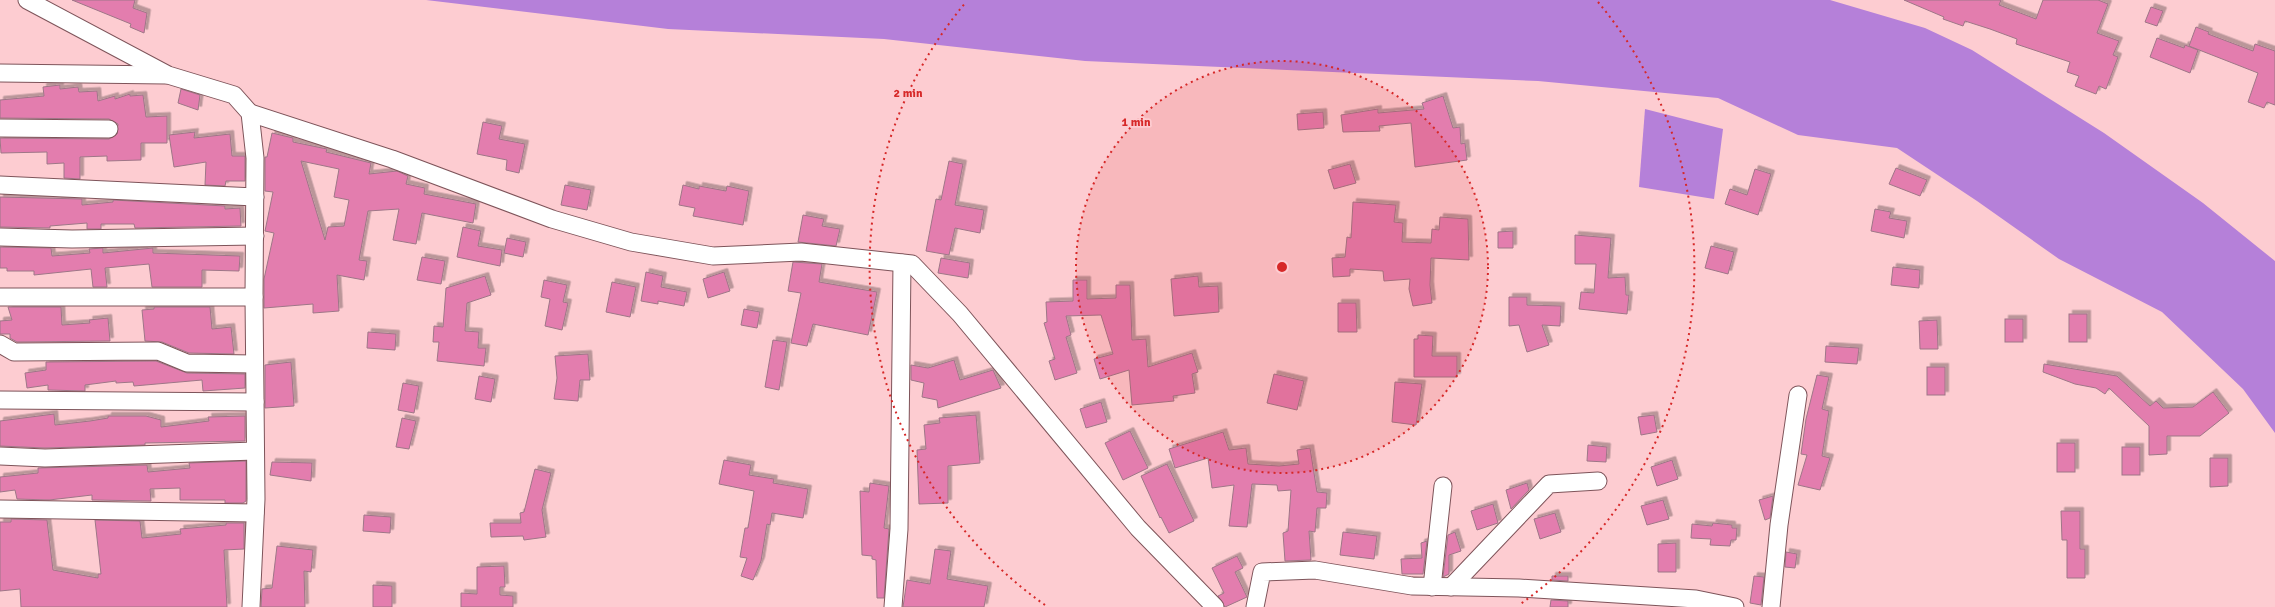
<svg xmlns="http://www.w3.org/2000/svg" width="2275" height="607" viewBox="0 0 2275 607" font-family="Signika,sans-serif">
  <defs>
    <filter id="shadow"><feDropShadow dx="3.5" dy="-3.5" stdDeviation="0" flood-color="#0004"/></filter>
  </defs>
  <rect width="100%" height="100%" fill="#fdccd1"/>
  <g fill="#b580d9">
    <path d="M426 0H1830L1925 28 1972 50 2104 133 2203 203 2275 261V433L2243 389 2162 312 2059 259 1977 201 1897 148 1798 135 1718 98 1538 81 1085 61 884 39 668 29Z"/>
    <path d="M1645 109 1723 129 1714 199 1639 187Z"/>
  </g>
  <g fill="#e37dae" stroke="#9e7687" fill-rule="evenodd" filter="url(#shadow)">
    <path d="M72 0H135L133 8 147 13 144 33 130 27 131 24Z"/>
    <path d="M1904 0H2001L1999 5 2036 19 2043 0H2098L2108 4 2097 33 2119 41 2113 55 2118 57 2106 89 2099 86 2096 94 2075 86 2079 76 2067 72 2070 62 2016 44 2017 39 1990 29 1965 21 1963 26 1943 19 1944 17Z"/>
    <path d="M2151 7 2163 11 2157 26 2145 22Z"/>
    <path d="M2196 27 2209 32 2208 34 2253 51 2255 44 2275 51V105L2267 102 2264 108 2248 102 2258 73 2189 46Z"/>
    <path d="M2157 38 2184 48 2185 45 2198 50 2190 73 2150 57Z"/>
    <path d="M60 85V89L78 87 79 92 97 91 98 101 115 96V99L130 94V96L143 95 146 117 167 116V143H141V160L107 161V156L80 157V179L64 178V163L47 164V152L1 153 0 138 109 139 117 134 118 124 109 119 0 118V100L44 96 43 87Z"/>
    <path d="M181 89 200 95 198 110 178 103Z"/>
    <path d="M1443 96 1453 128 1460 127 1461 144 1465 143 1467 160 1415 167 1411 123 1379 126 1380 131 1343 132 1341 115 1378 109V113L1424 109 1422 103Z"/>
    <path d="M1323 112 1324 128 1298 130 1297 114Z"/>
    <path d="M483 122 502 126 499 139 525 144 519 173 506 170 507 160 477 154Z"/>
    <path d="M195 132 194 138 230 134 232 156H245V181H226L225 186 205 185 206 162 174 167 169 135Z"/>
    <path d="M272 133 293 138V142L327 149 326 152 371 163 369 174 397 171 408 176 406 184 425 188 424 194 476 204 473 223 422 213 416 244 393 240 399 209 368 211 359 260 367 261 364 280 337 275 339 311 313 313V304L264 308V279L274 233 265 231 273 192 265 191V157H267ZM301 161 339 169 334 197 349 200 344 226 328 227 325 240Z"/>
    <path d="M949 161 963 164 955 205 984 210 980 233 955 228 949 255 926 251 936 199 941 200Z"/>
    <path d="M1350 164 1356 183 1334 189 1328 170Z"/>
    <path d="M1896 168 1927 180 1920 196 1889 184Z"/>
    <path d="M1755 169 1771 174 1758 215 1725 204 1730 189 1747 195Z"/>
    <path d="M565 185 591 190 587 210 561 205Z"/>
    <path d="M683 185 699 189V186L726 191 727 186 749 191 743 225 693 216 695 208 679 205Z"/>
    <path d="M0 197 82 199V205L113 202V200L225 206V209L240 208 241 226 135 228 134 224H101V229H87V223L50 226V228L0 227Z"/>
    <path d="M1353 202 1396 205 1394 222 1403 223 1402 242 1431 243 1432 229 1439 230 1440 217 1468 219 1469 260 1431 258 1430 285 1432 303 1413 306 1409 289 1410 279 1384 281 1383 271 1350 269V276L1333 277 1332 258 1345 257 1347 237 1351 238Z"/>
    <path d="M1875 209 1891 212 1889 218 1907 221 1904 238 1871 231Z"/>
    <path d="M803 215 824 219 822 226 840 229 836 246 798 242Z"/>
    <path d="M463 227 481 231 478 246 502 250 500 266 457 257Z"/>
    <path d="M1513 231V248H1498V232Z"/>
    <path d="M1575 235 1611 238 1608 278 1625 277 1626 295H1629L1627 314 1579 309 1581 292 1594 293 1596 264H1575Z"/>
    <path d="M507 238 526 242 523 257 504 253Z"/>
    <path d="M1711 246 1734 252 1728 274 1705 268Z"/>
    <path d="M0 247 51 248 52 256 90 253 89 249 103 248V253L153 248V253L240 256 239 271 202 270V287H152L149 264 105 268 107 287H93L91 269 34 275V271H7V268H0Z"/>
    <path d="M422 257 445 261 441 284 417 280Z"/>
    <path d="M941 258 970 263 968 278 938 273Z"/>
    <path d="M793 262 822 264 819 282 877 292 868 335 813 324 807 346 791 343 801 293 788 291Z"/>
    <path d="M1893 267 1920 270 1919 288 1891 285Z"/>
    <path d="M646 272 663 276 661 287 687 292 684 306 658 301V304L641 301Z"/>
    <path d="M724 272 730 291 708 298 703 279Z"/>
    <path d="M485 276 491 295 467 303 465 331 479 332 478 348H486L484 366 437 361 439 342H433L434 326 443 327 446 288Z"/>
    <path d="M1198 276 1199 287 1218 286 1219 312 1174 316 1171 279Z"/>
    <path d="M544 280 567 285 563 302 568 303 562 330 545 326 550 299 541 297Z"/>
    <path d="M1073 280H1087V299L1116 298V285H1130L1132 340 1146 339 1148 367 1192 353 1198 372 1192 374 1195 393 1173 396 1174 401 1132 405 1129 370 1100 379 1094 359 1113 354 1101 315 1066 316 1071 335 1066 337 1077 373 1055 380 1049 361 1055 359 1044 323 1047 322 1046 302 1073 301Z"/>
    <path d="M612 282 636 287 630 317 606 312Z"/>
    <path d="M1509 297H1527V305L1561 306 1560 326 1542 325 1549 345 1527 352 1519 325 1509 326Z"/>
    <path d="M1338 303H1356L1357 332H1338Z"/>
    <path d="M8 307H61L62 325 90 323 89 320 108 318 110 341 17 342 10 338V334H0V321L12 320Z"/>
    <path d="M154 307H210L212 329 231 327 234 354 189 353 162 342 145 341 142 310 154 309Z"/>
    <path d="M744 309 760 312 757 328 741 325Z"/>
    <rect x="2069" y="314" width="18" height="28"/>
    <rect x="2005" y="319" width="18" height="23"/>
    <path d="M1937 320 1938 349H1920L1919 321Z"/>
    <path d="M368 332 396 334 395 350 367 348Z"/>
    <path d="M1418 335 1433 336 1432 356H1457V377H1414V339H1418Z"/>
    <path d="M773 340 787 342 779 390 765 387Z"/>
    <path d="M1826 346 1859 348 1857 364 1825 362Z"/>
    <path d="M588 354 590 380H580L578 401 554 399 557 378 555 356Z"/>
    <path d="M954 360 960 380 993 370 1001 388 938 408 937 400 922 397 924 383 911 380V365L928 368Z"/>
    <path d="M156 361 187 373 245 374V388L203 391 202 380 134 386 133 382 116 383V381L85 385V391L48 390V385L27 388 25 373 46 370V362Z"/>
    <path d="M291 362 294 406 265 408V365Z"/>
    <path d="M2044 364 2117 376 2150 406 2156 401 2163 408 2193 407 2213 392 2229 413 2200 436H2167V454L2149 455V426L2109 388 2105 394 2096 388 2075 384 2043 372Z"/>
    <rect x="1927" y="367" width="18" height="28"/>
    <path d="M1274 374 1304 381 1297 410 1267 403Z"/>
    <path d="M1817 375 1829 377 1822 409 1829 411 1822 456 1830 458 1820 490 1798 485 1807 455 1801 454 1806 419Z"/>
    <path d="M479 376 495 379 491 402 475 399Z"/>
    <path d="M1395 382 1422 384 1416 425 1392 422Z"/>
    <path d="M403 383 419 386 414 413 398 410Z"/>
    <path d="M1101 402 1107 422 1086 428 1080 409Z"/>
    <path d="M54 414 55 425 90 421 108 418V416H146L161 420V427L209 421 208 417 245 416V441L145 443V445L45 448 0 446V421Z"/>
    <path d="M976 415 980 463 948 466V503L919 504 917 450 926 449 924 425 940 423 939 418Z"/>
    <path d="M1654 415 1657 432 1641 435 1638 417Z"/>
    <path d="M402 418 416 421 409 449 396 447Z"/>
    <path d="M1130 431 1148 468 1123 480 1105 443Z"/>
    <path d="M1223 432 1229 450 1246 448 1248 464 1279 466 1299 464 1297 450 1310 448 1317 492 1327 493 1326 508H1317L1315 532 1309 531 1311 560 1285 561 1283 533 1288 531 1291 490 1278 491 1277 485 1252 484 1247 527 1229 526 1234 485 1212 488 1208 458 1175 468 1169 449Z"/>
    <rect x="2057" y="443" width="18" height="29"/>
    <path d="M1588 445 1607 447 1606 462 1587 461Z"/>
    <rect x="2122" y="447" width="18" height="28"/>
    <path d="M2210 458H2228V486L2210 487Z"/>
    <path d="M724 460 751 465 749 475 774 479 773 483 808 489 803 518 772 513 770 525 767 524 761 561 753 580 741 576 747 558 740 557 745 528H748L754 491 719 484Z"/>
    <path d="M1672 460 1678 479 1657 486 1651 467Z"/>
    <path d="M246 461V501L243 503H225V500H180V488L150 489 151 501 92 500V495L49 500 17 499 15 490 0 492V477L38 473V468L147 465 148 472 190 468 189 463Z"/>
    <path d="M272 462 312 463 311 481 270 475Z"/>
    <path d="M1167 464 1194 521 1169 533 1161 517 1160 518 1141 476Z"/>
    <path d="M535 469 551 473 542 510 546 537 524 540 523 536 491 537 490 523H521L520 513 524 512Z"/>
    <path d="M870 483 889 486 884 528 889 529 884 598H877L876 560 872 559V556L862 555 860 491 869 492Z"/>
    <path d="M1527 483 1529 490 1511 509 1506 490Z"/>
    <path d="M1773 496 1770 518 1765 520 1759 500Z"/>
    <path d="M1663 500 1669 519 1647 525 1641 506Z"/>
    <path d="M1493 504 1498 523 1477 530 1471 511Z"/>
    <path d="M2061 511H2080V549H2085V578H2067V540H2062Z"/>
    <path d="M1555 513 1561 532 1540 539 1534 519Z"/>
    <path d="M364 515 391 517 390 533 363 531Z"/>
    <path d="M11 519 47 520 53 570 98 578V574H101L95 520 140 521 142 538 181 534 180 529 226 525V523H244V549L224 550 227 607H21L20 589 0 591V522H11Z"/>
    <path d="M1713 523 1732 525V528H1737L1736 540H1731L1730 546 1710 545 1711 539 1691 538 1692 524 1712 526Z"/>
    <path d="M1343 532 1377 536 1374 559 1340 555Z"/>
    <path d="M1455 532 1461 551 1449 555V574L1443 577 1448 535Z"/>
    <path d="M1427 541 1423 574H1402L1401 559 1422 558 1421 543Z"/>
    <path d="M1676 543V572H1658V544Z"/>
    <path d="M277 546 313 550 311 572 304 571 305 607H261L262 589 272 588Z"/>
    <path d="M935 549 951 551 947 579 988 586 984 607H903L907 580 930 584Z"/>
    <path d="M1786 552 1797 554 1795 568 1785 567Z"/>
    <path d="M1237 556 1243 568 1235 572 1247 597 1225 607 1218 596 1224 593 1212 568Z"/>
    <path d="M504 566 505 587H500V595L513 596V607H461V593L477 594V567Z"/>
    <path d="M1552 576H1568V581L1552 580Z"/>
    <path d="M1754 576 1764 577 1761 605 1750 603Z"/>
    <path d="M373 585 392 586V607H373Z"/>
    <path d="M1551 600 1568 601V607H1550Z"/>
  </g>
  <g fill="none" stroke-linecap="round" stroke-linejoin="round">
    <g stroke="#7e545a" stroke-width="19">
      <g id="minor">
        <path d="M27 0 168 75 234 95 250 113 255 158 254 297 256 499 251 607"/>
        <path d="M0 73 166 75"/>
        <path d="M250 113 392 159 552 219 631 242 713 256 801 252 912 264 960 314 1138 528 1215 607"/>
        <path d="M0 128 109 129"/>
        <path d="M0 185 255 197"/>
        <path d="M0 237 72 239 255 236"/>
        <path d="M0 297H254"/>
        <path d="M0 344 14 352 158 351 187 363 254 364"/>
        <path d="M0 400 255 402"/>
        <path d="M0 456 45 458 255 451"/>
        <path d="M0 509 255 513"/>
        <path d="M1432 587 1443 486"/>
        <path d="M1451 587 1549 484 1598 481"/>
        <path d="M893 607 899 529 902 263"/>
        <path d="M1255 607 1262 572 1315 570 1412 586 1519 588 1696 599 1735 607"/>
        <path d="M1771 607 1779 525 1798 395"/>
      </g>
    </g>
    <use href="#minor" stroke="#fff" stroke-width="17"/>
  </g>
  <circle cx="1282" cy="267" r="206" fill="#d62828" fill-opacity=".12"/>
  <g fill="none" stroke="#d62828" stroke-width="2" stroke-dasharray="2 4">
    <circle cx="1282" cy="267" r="206"/>
    <path d="M1045 605A413 413 0 0 1 966 2M1598 2A413 413 0 0 1 1519 605"/>
  </g>
  <circle cx="1282" cy="267" r="6" fill="#d62828" stroke="#fdccd1" stroke-width="2"/>
  <g font-size="12" text-anchor="middle" font-weight="bold" fill="#d62828" stroke="#fdccd1" stroke-width="3.5" stroke-linejoin="round" paint-order="stroke">
    <text x="908" y="97">2 min</text>
    <text x="1136" y="126">1 min</text>
  </g>
</svg>
